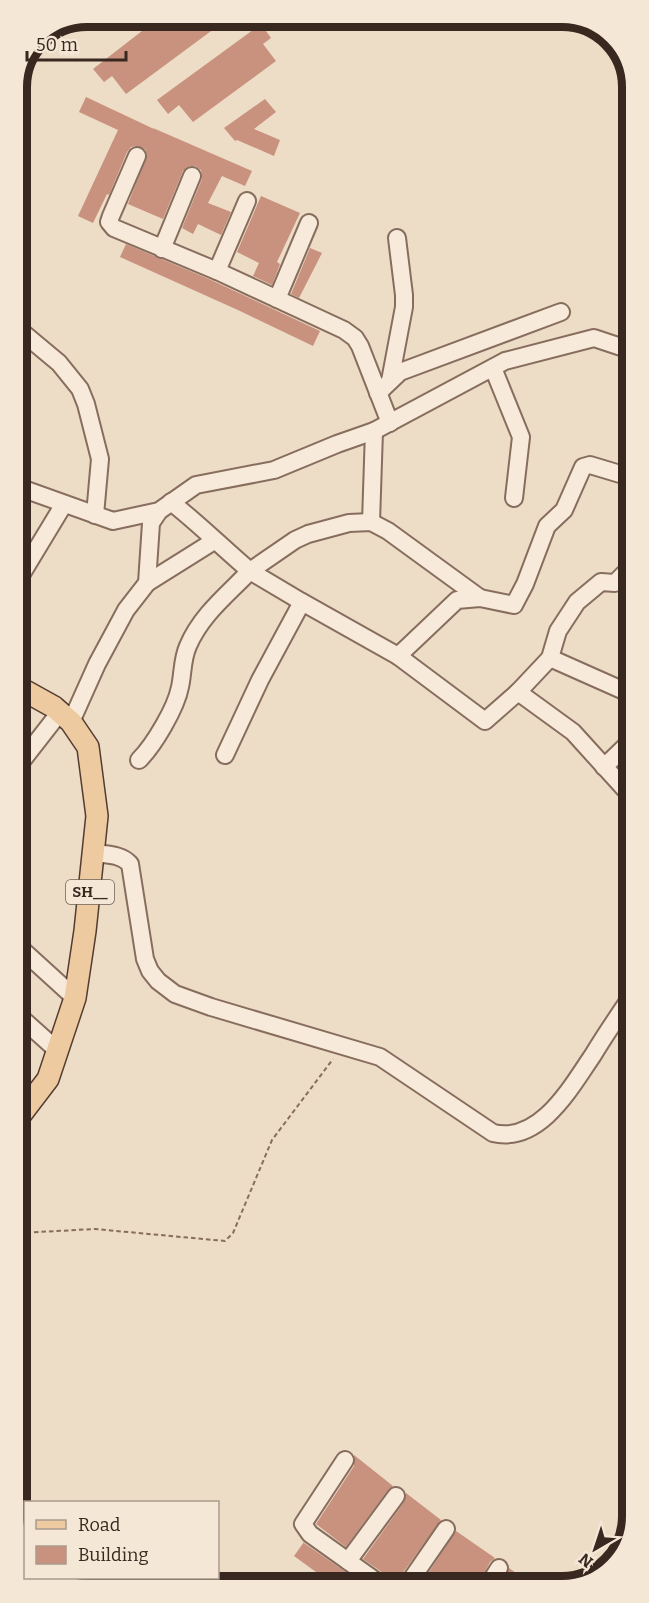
<svg xmlns="http://www.w3.org/2000/svg" width="649" height="1603" viewBox="0 0 649 1603" font-family="Bitter,serif">
  <rect width="100%" height="100%" fill="#eddcc6"/>
  <g fill="#c9927e">
    <path d="M160 17H230L126 94 112 76 104 82 93 69Z"/>
    <path d="M261 24 271 38 263 44 276 61 193 122 179 105 168 114 157 100Z"/>
    <path d="M86 97 154 129 153 128 252 171 245 186 222 176 208 203 231 212 221 235 198 224 193 234 182 228 202 179 201 170 195 166H190L183 171 163 219 128 204 147 155 145 149 136 146 131 147 127 152 109 195 107 194 93 223 78 216 118 130 79 112Z"/>
    <path d="M265 99 276 112 254 129 280 140 274 156 237 140 235 141 224 128Z"/>
    <path d="M261 196 300 213 277 262 280 264 272 285 253 276 259 263 237 252Z"/>
    <path d="M126 244 209 279 320 331 313 346 240 311 120 257Z"/>
    <path d="M310 248 322 253 299 298 291 294Z"/>
    <path d="M354 1455 393 1486 388 1490 346 1547 316 1524 354 1466Z"/>
    <path d="M406 1493 441 1520 399 1578 398 1584H393L386 1575 363 1559 404 1502Z"/>
    <path d="M456 1531 495 1558 490 1562 479 1584H421Z"/>
    <path d="M304 1542V1543L363 1584 333 1585 316 1572 294 1556Z"/>
    <path d="M509 1568 530 1583H502Z"/>
  </g>
  <g fill="none" stroke-linecap="round" stroke-linejoin="round">
    <g stroke="#876d5d" stroke-width="20">
      <g id="minor">
        <path d="M137 156 111 216 109 222 114 228 217 271 344 330 355 338 360 346 390 423"/>
        <path d="M162 249 192 176"/>
        <path d="M217 271 247 201"/>
        <path d="M277 299 309 223"/>
        <path d="M17 328 59 363 80 389 86 404 100 459 95 515"/>
        <path d="M493 368 521 437 514 498"/>
        <path d="M390 381 404 307V295L397 238"/>
        <path d="M378 393 400 372 561 312"/>
        <path d="M18 487 113 521 159 511 196 485 274 470 337 444 374 431 505 361 594 338 630 350"/>
        <path d="M171 502C199 524 223 548 250 571L295 540 308 534 349 523 371 522 388 531 480 598"/>
        <path d="M371 522 374 431"/>
        <path d="M18 580 64 504"/>
        <path d="M147 583 214 541"/>
        <path d="M398 656 485 721 518 692 550 658 558 631 577 602 601 582 615 583 628 570 630 560"/>
        <path d="M550 658 622 690"/>
        <path d="M518 692 573 732 631 796"/>
        <path d="M71 722 97 664 126 610 147 583 151 523 159 511"/>
        <path d="M225 755 260 680 302 602 398 656 457 600 480 598 514 605 525 584 547 526 564 510 583 467 590 465 630 477"/>
        <path d="M139 760C154 745 176 708 180 687 183 674 182 659 188 646 201 615 227 595 250 571L302 602"/>
        <path d="M18 766 60 712"/>
        <path d="M604 767 631 741"/>
        <path d="M95 853C107 855 121 854 130 864L145 959 150 971 158 981 175 994 211 1007 380 1057 493 1133C540 1144 571 1087 593 1055 605 1035 618 1016 631 997"/>
        <path d="M19 947 75 998"/>
        <path d="M19 1016 58 1051"/>
        <path d="M345 1460 303 1524 310 1534 380 1584"/>
        <path d="M20 1533 26 1537"/>
        <path d="M348 1561 396 1496"/>
        <path d="M84 1578 97 1586"/>
        <path d="M408 1584 446 1529"/>
        <path d="M489 1584 499 1568"/>
      </g>
    </g>
    <g stroke="#553c31" stroke-width="24">
      <path id="major" d="M18 687 54 707 71 722 88 747 97 816 85 931 75 998 48 1079 19 1117"/>
    </g>
    <path stroke="#876d5d" stroke-width="2" stroke-dasharray="4.5 3" stroke-linecap="butt" d="M19 1233 95 1229 225 1241 233 1233 272 1140 333 1059"/>
    <use href="#minor" stroke="#f8eada" stroke-width="16"/>
    <use href="#major" stroke="#eecaa0" stroke-width="21"/>
  </g>
  <g text-anchor="middle" dominant-baseline="central" stroke-width="4.5" stroke-linejoin="round" paint-order="stroke">
    <rect fill="#f4e7d6" stroke="#706157" stroke-width="1.5" x="66" y="880" width="48" height="24" rx="4.5"/>
    <g font-size="15" font-weight="bold" fill="#382820">
      <text x="90" y="892">SH__</text>
    </g>
  </g>
  <path d="M0 0H649V1603H0ZM87 27H562A60 60 0 0 1 622 87V1516A60 60 0 0 1 562 1576H87A60 60 0 0 1 27 1516V87A60 60 0 0 1 87 27Z" fill="#f4e7d6" fill-rule="evenodd"/>
  <path fill="none" stroke="#382820" stroke-width="8" d="M87 27H562A60 60 0 0 1 622 87V1516A60 60 0 0 1 562 1576H87A60 60 0 0 1 27 1516V87A60 60 0 0 1 87 27Z"/>
  <rect x="24" y="1501" width="195" height="78" fill="#f4e7d6" stroke="#a99b8d" stroke-width="1.5"/>
  <rect x="36" y="1520" width="30" height="9" fill="#eecaa0" stroke="#a99b8d" stroke-width="1.5"/>
  <text x="78" y="1531" font-size="18" fill="#382820">Road</text>
  <rect x="36" y="1546" width="30" height="18" fill="#c9927e" stroke="#a99b8d" stroke-width="1.5"/>
  <text x="78" y="1561" font-size="18" fill="#382820">Building</text>
  <g transform="translate(595 1549) rotate(219)" stroke="#f4e7d6" stroke-width="4.5" paint-order="stroke">
  <path d="M0-4.5L10 22L0 15L-10 22Z" fill="#382820"/>
  <text y="-9" font-size="16" font-weight="bold" text-anchor="middle" fill="#382820">N</text>
  </g>
  <path d="M27 51v9h99v-9" fill="none" stroke="#382820" stroke-width="3"/>
  <text x="36" y="51" font-size="18" fill="#382820" stroke="#f4e7d6" stroke-width="4.5" paint-order="stroke">50 m</text>
</svg>
